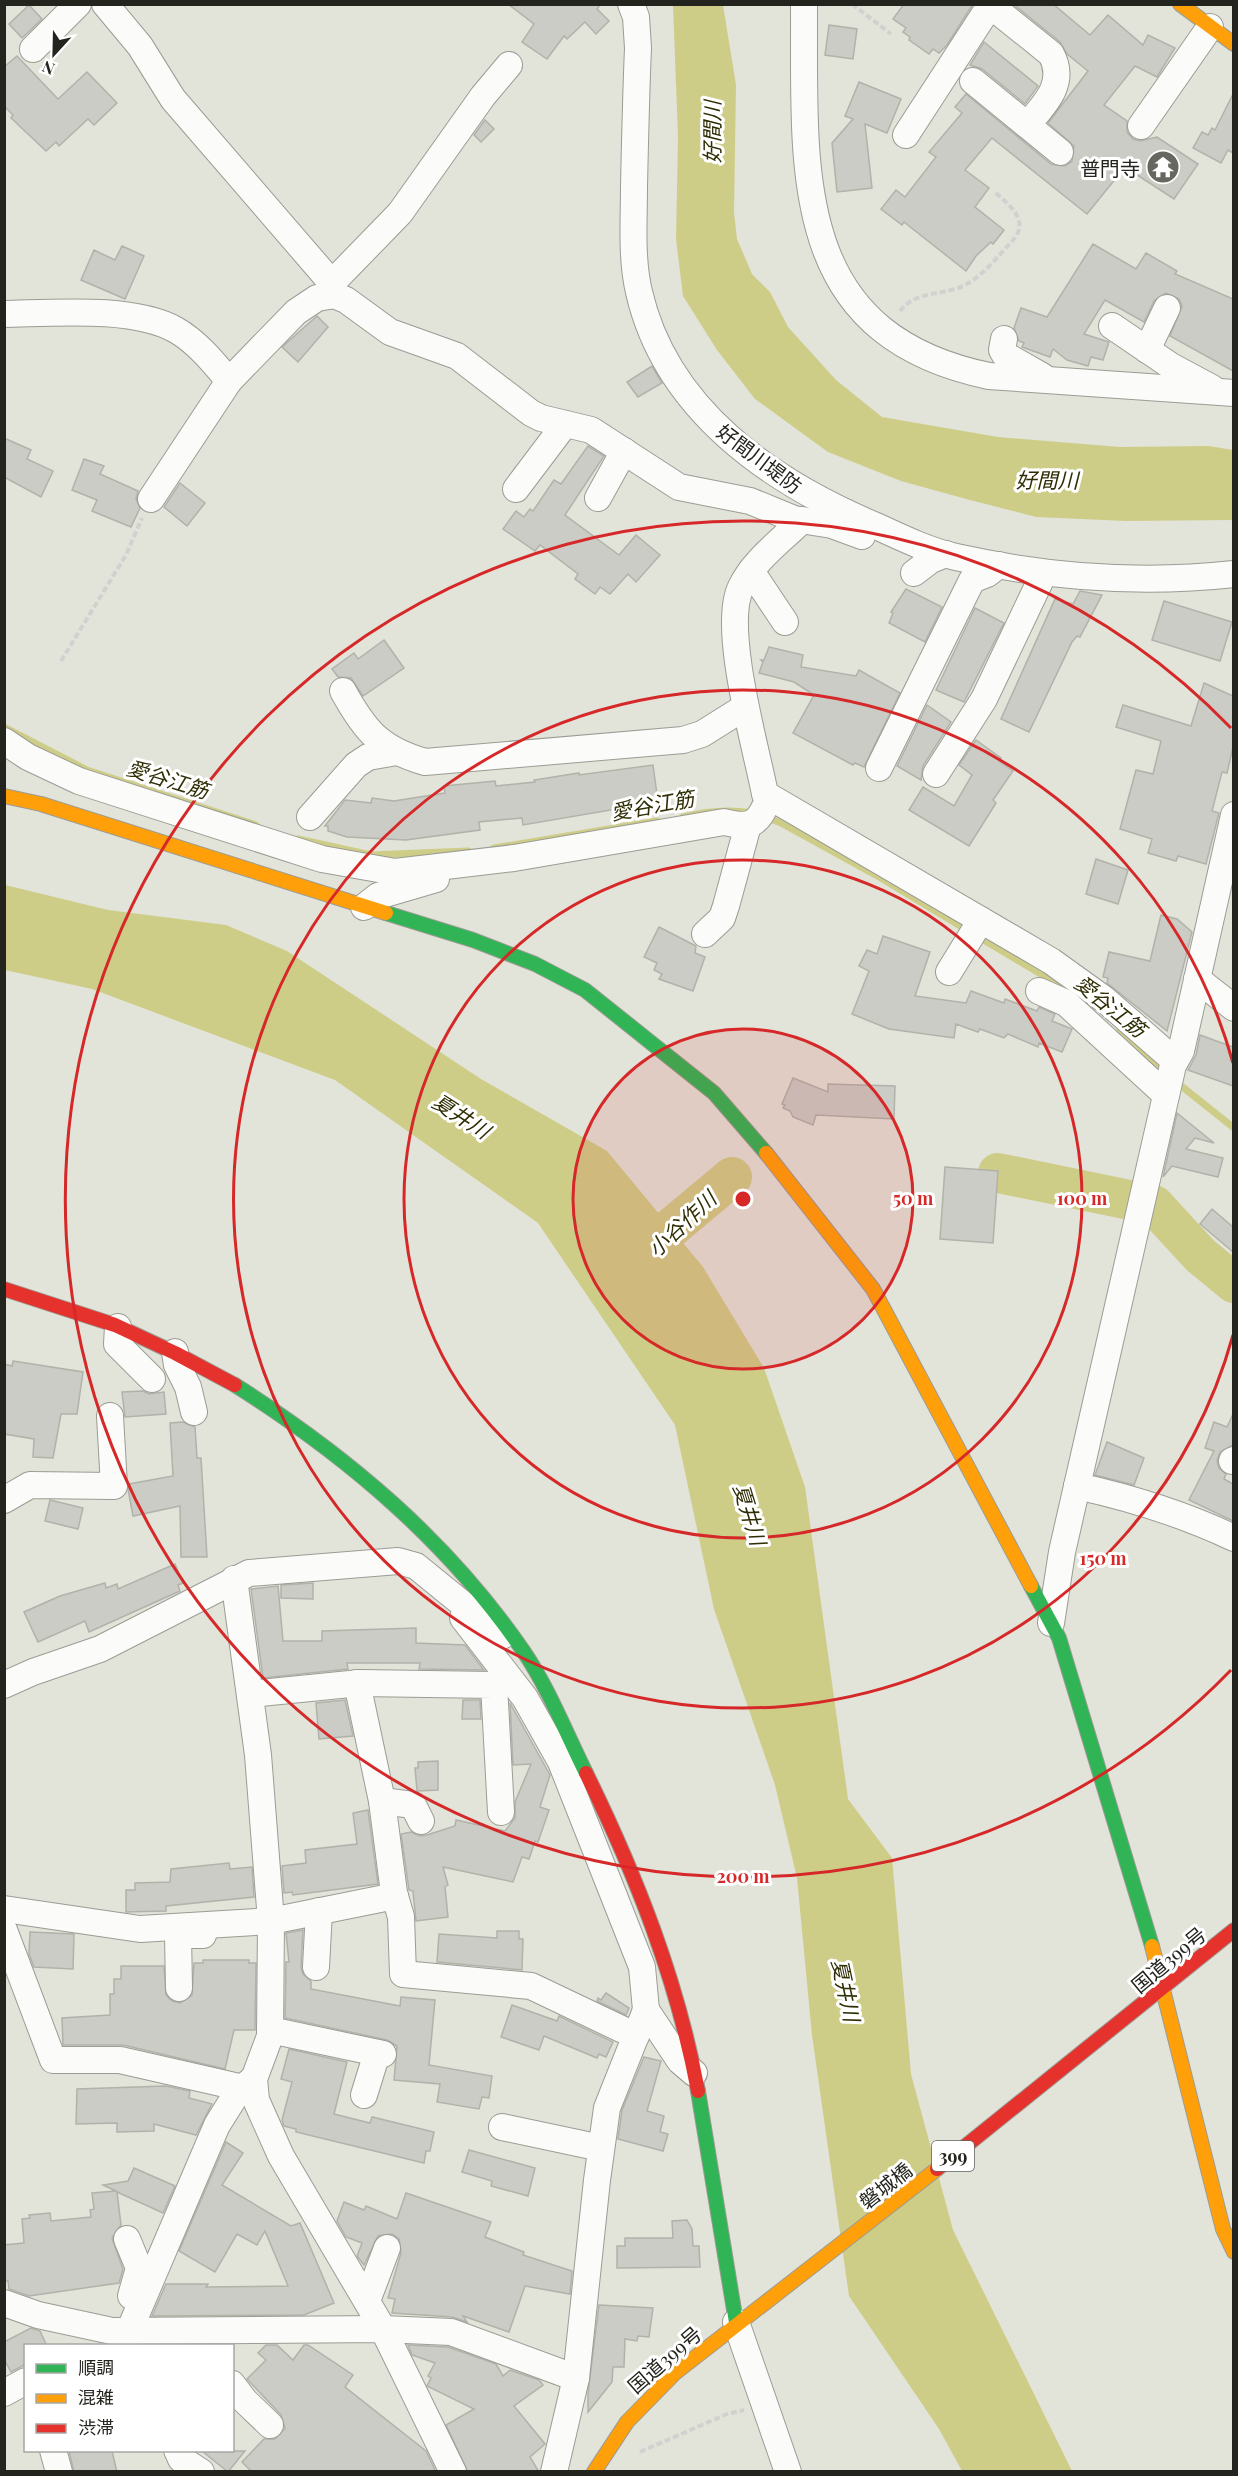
<svg xmlns="http://www.w3.org/2000/svg" width="1238" height="2476" viewBox="0 0 1238 2476" font-family="'Playfair Display','Noto Sans JP',serif">
  <rect width="100%" height="100%" fill="#e2e3d9"/>
  <g fill="#cecd88">
    <path d="M673 5H723L736 85 734 212 737 239 752 274 770 292 788 327 836 380 882 417 998 437 1120 447 1209 446 1233 450V520L1126 521 1036 517 970 500 901 481 828 452 755 399 717 350 683 296 676 239 678 137Z"/>
    <path d="M5 885 108 910 226 925 287 951 481 1079 607 1151 703 1267 764 1368 805 1487 848 1799 892 1858 911 2074 953 2230 1072 2471H962L939 2429 849 2296 812 2035 797 1878 775 1785 714 1609 675 1425 538 1223 335 1080 92 989 5 970Z"/>
  </g>
  <g fill="none" stroke-linecap="round" stroke-linejoin="round">
    <g stroke="#cecd88" stroke-width="7">
      <path d="M4 727 87 770 256 825"/>
      <path d="M683 817C707 811 728 809 752 813"/>
      <path d="M766 817 781 823 881 878 967 930"/>
      <path d="M298 839 371 855 468 851"/>
      <path d="M494 848 657 821"/>
      <path d="M977 936 1086 1001"/>
      <path d="M1120 1029 1166 1073"/>
      <path d="M1175 1081 1234 1128"/>
    </g>
    <g stroke="#cecd88" stroke-width="40">
      <path d="M998 1173 1154 1205 1200 1255 1234 1283"/>
      <path d="M634 1268 665 1233 732 1177"/>
    </g>
  </g>
  <g fill="#cbccc5" stroke="#b1b2aa" stroke-width="1.5">
    <path d="M508 4H601L597 9 609 21 596 34 585 22 567 39 564 36 547 59 522 42 534 24Z"/>
    <path d="M904 4H973L947 45 939 53 933 49 929 54 909 40 910 37 903 32 906 28 893 19Z"/>
    <path d="M1013 4H1053L1090 35 1108 15 1143 45 1148 35 1175 48 1157 77 1135 66 1104 105 1127 121V132L1133 139 1140 141 1157 137 1198 164 1174 199 1125 167 1087 214 992 138 965 170 989 188 975 207 1004 230 993 244 991 242 976 256 966 271 904 222 902 225 881 209 896 190 905 197 936 157 929 152 962 113 955 107 966 94 1051 164 1065 166 1072 161 1074 146 1048 123 1088 71 1067 54 1060 42Z"/>
    <path d="M29 5 42 19 22 38 9 24Z"/>
    <path d="M829 25 857 29 853 59 825 55Z"/>
    <path d="M984 42 1038 86 1025 104 982 69 970 65Z"/>
    <path d="M17 56 58 99 87 72 117 103 94 125 88 119 59 146 56 142 46 151 11 118 13 115 4 106V67Z"/>
    <path d="M859 82 901 99 887 133 865 124 872 188 837 192 832 143 853 119 845 116Z"/>
    <path d="M1233 94V153L1228 150 1221 163 1193 148 1202 132 1208 135 1212 128 1215 130Z"/>
    <path d="M485 120 494 129 481 142 474 135Z"/>
    <path d="M1093 244 1136 269 1146 253 1177 271 1175 274 1233 299V371L1170 336 1182 306 1179 299 1166 293 1154 301 1144 322 1105 300 1084 334 1109 342 1103 360 1091 357 1088 366 1067 360 1053 349 1050 357 1022 347 1024 343 1019 341 1014 328 1021 308 1047 317Z"/>
    <path d="M122 246 144 256 125 299 81 280 94 250 115 260Z"/>
    <path d="M317 316 328 327 298 362 282 347Z"/>
    <path d="M652 366 662 383 638 397 627 382Z"/>
    <path d="M4 438 31 450 27 459 53 471 41 497 4 477Z"/>
    <path d="M588 446 604 456 565 515 619 555 636 535 660 555 636 582 628 574 610 594 600 587 595 594 575 579 578 574 540 545 535 551 503 529 516 511 524 517 530 509 533 511 554 480 561 484Z"/>
    <path d="M84 459 104 466 100 474 138 491 136 499 140 508 131 527 92 511 97 500 72 490Z"/>
    <path d="M180 483 205 503 187 526 164 507Z"/>
    <path d="M906 589 942 607 925 642 889 623 893 613 891 612Z"/>
    <path d="M1080 591 1102 595 1080 637 1077 636 1072 642 1029 732 1001 719 1055 599 1073 604Z"/>
    <path d="M1164 601 1232 622 1220 661 1152 640Z"/>
    <path d="M975 608 1004 623 964 702 936 690Z"/>
    <path d="M384 640 404 668 363 696 351 678 338 677 332 669 354 653 358 659Z"/>
    <path d="M769 647 803 655 801 667 856 676 859 670 900 693 864 767 855 763 853 765 793 733 814 695 794 682 759 673 763 662 761 660H764Z"/>
    <path d="M1204 683 1233 696V747L1227 773 1222 772 1212 811 1219 813 1206 864 1178 856 1176 861 1148 853 1152 839 1120 829 1136 770 1153 774 1161 741 1116 727 1123 705 1191 726Z"/>
    <path d="M927 705 951 722 923 766 921 780 897 766Z"/>
    <path d="M976 740 1001 758 999 761 1013 771 993 800 996 803 969 846 909 810 923 787 954 806 972 775 959 765Z"/>
    <path d="M653 765 658 802 523 825 522 818 479 822 480 830 406 840 347 837 328 831V826H325L345 800 371 803 372 798 394 801 445 793 444 786 495 781 496 786 535 782 534 780 579 773V775Z"/>
    <path d="M1096 859 1128 870 1118 904 1086 894Z"/>
    <path d="M1161 915 1177 919 1192 932 1167 1031 1107 983 1108 978 1103 977 1109 952 1150 961Z"/>
    <path d="M659 927 696 946 695 953 705 957 693 991 659 979 662 974 654 970 657 963 644 957Z"/>
    <path d="M883 936 930 952 915 996 966 1003 971 991 1004 1003 1005 999 1037 1011 1039 1007 1055 1014 1052 1021 1072 1029 1062 1052 1039 1043 1038 1047 1008 1034 1004 1038 980 1029 978 1032 956 1024 954 1038 889 1029 852 1014 869 971 859 966 867 950 877 954Z"/>
    <path d="M1200 1035 1233 1047V1086L1188 1070 1196 1055Z"/>
    <path d="M793 1078 828 1092V1084L895 1086 894 1119 816 1115 813 1125 793 1117 790 1111 783 1108 785 1105 782 1104Z"/>
    <path d="M1177 1113 1214 1143 1195 1138 1186 1149 1223 1158 1218 1177 1172 1166 1163 1177Z"/>
    <path d="M945 1167 998 1171 993 1243 940 1239Z"/>
    <path d="M1212 1209 1233 1227V1252L1200 1224Z"/>
    <path d="M13 1361 83 1372 77 1414H61L53 1458 33 1457 34 1439 4 1434V1364L12 1366Z"/>
    <path d="M143 1391 149 1394 164 1392 166 1414 125 1417 122 1392Z"/>
    <path d="M1233 1414V1445L1220 1452 1217 1461 1219 1468 1226 1474 1224 1479 1233 1484V1521L1189 1500 1214 1451 1205 1448 1214 1422 1227 1427Z"/>
    <path d="M183 1422 195 1427 197 1458H201L207 1557H181L180 1506 133 1516 128 1489 129 1484 173 1476 170 1423Z"/>
    <path d="M1107 1442 1144 1458 1134 1485 1095 1475Z"/>
    <path d="M50 1500 83 1508 78 1529 45 1521Z"/>
    <path d="M175 1564 183 1583 178 1585 180 1591 89 1632 85 1621 38 1642 24 1612 60 1596 105 1583 106 1588 117 1584 118 1589Z"/>
    <path d="M313 1583V1599L281 1598V1585Z"/>
    <path d="M278 1586 283 1641H322V1631L416 1628V1643L465 1645 484 1670 419 1669 420 1663H347L348 1669 263 1678 251 1589Z"/>
    <path d="M345 1700 353 1736 319 1739 316 1703Z"/>
    <path d="M463 1700H480L481 1719H462Z"/>
    <path d="M510 1703 550 1775 540 1807 549 1810 538 1842 535 1841 529 1859 522 1857 513 1882 443 1867 448 1885 445 1887 448 1917 416 1921 413 1891 409 1890 401 1834 411 1832 420 1836 427 1835 455 1826 456 1820 505 1831 515 1818V1802L531 1764 513 1765Z"/>
    <path d="M438 1761V1790L417 1791 415 1768H418V1762Z"/>
    <path d="M368 1810 378 1884 293 1895 292 1892 284 1893 282 1866 306 1863 305 1850 357 1844 353 1813Z"/>
    <path d="M229 1863 230 1869 252 1867 254 1897 166 1906V1911L126 1912V1890H135V1883L170 1882 171 1869Z"/>
    <path d="M303 1930 301 1967 303 1974 311 1981V1989L400 2006 401 1997 435 2000 429 2065 492 2076 489 2098 482 2097 479 2109 437 2102 440 2084 394 2080 397 2046 387 2040 285 2018 286 1962H289L286 1933Z"/>
    <path d="M497 1931H519V1939H523L522 1970 437 1962 439 1934 497 1938Z"/>
    <path d="M30 1932 74 1934 73 1969 34 1967 29 1954Z"/>
    <path d="M203 1960H249V1963H256L255 2030H234L225 2069 123 2045H63L62 2018 110 2015V1994H114V1979H121V1966H164L166 1995 172 2001 180 2003 192 1995 194 1963H203Z"/>
    <path d="M606 1993 629 2008 626 2015 597 2001 598 1998 601 2000Z"/>
    <path d="M512 2005 557 2021 559 2016 613 2042 606 2057 599 2054 597 2058 544 2036 539 2050 501 2037Z"/>
    <path d="M289 2049 347 2062 334 2114 370 2123 372 2117 434 2132 430 2151H426L424 2163 296 2132V2129L284 2126 282 2120 292 2082 281 2079Z"/>
    <path d="M644 2057 661 2061 647 2111 664 2116 660 2132 668 2134 663 2151 618 2139 622 2110Z"/>
    <path d="M166 2086 190 2091 189 2098 212 2104 196 2135 154 2124V2131L117 2132V2123L76 2124 77 2089Z"/>
    <path d="M226 2142 243 2153 222 2185 291 2226 300 2223 334 2303 304 2315 152 2316 166 2284H208L206 2287 288 2286 265 2231 257 2245 237 2234 215 2272 179 2251Z"/>
    <path d="M469 2150 535 2168 528 2196 491 2186 492 2181 462 2172Z"/>
    <path d="M134 2168 175 2186 163 2213 117 2192 121 2225 112 2238 123 2269 119 2283 29 2296 9 2289 8 2281H4V2245L24 2243 22 2219 30 2218 29 2215 50 2213 51 2221 91 2217 90 2210 94 2209 92 2193 116 2191 103 2185 128 2181Z"/>
    <path d="M406 2193 491 2222 485 2237 524 2252 523 2255 572 2271 570 2294 525 2286 509 2332 463 2316 467 2322 452 2317 392 2313 395 2299 388 2298 401 2253 399 2239 392 2234 378 2236 364 2265 357 2256 362 2243 346 2237 337 2221 344 2202 364 2210 366 2206 397 2219Z"/>
    <path d="M687 2220 692 2229 693 2246H699L700 2267 617 2268V2246H625V2238H673L672 2221Z"/>
    <path d="M599 2305 653 2308 649 2337 638 2336 637 2341 625 2339 624 2367H613L612 2382 588 2412V2393Z"/>
    <path d="M31 2328 40 2331 47 2346H26V2364L11 2372 4 2359V2342Z"/>
    <path d="M266 2345H277L293 2360 304 2345H308L353 2375 345 2387 426 2451 436 2472H252L242 2462 264 2439H275L285 2428 281 2415 247 2379 266 2360 258 2353Z"/>
    <path d="M408 2345 448 2347 496 2364 503 2376 510 2370 539 2380 543 2385 514 2406 545 2444 530 2457 539 2472H468L446 2425 474 2409 427 2386 431 2378 428 2376 435 2363 412 2355Z"/>
    <path d="M69 2451H112L117 2472H74Z"/>
    <path d="M202 2451H245L228 2472Z"/>
  </g>
  <g fill="none" stroke-linecap="round" stroke-linejoin="round">
    <g stroke="#9b9c94" stroke-width="28">
      <g id="street">
        <path d="M105 4 140 46 173 99 324 274 330 282 334 295"/>
        <path d="M631 4 636 17 638 48C636 94 635 140 634 187 634 222 631 258 639 292 666 410 771 482 876 526 902 538 929 551 956 557 1046 577 1142 584 1234 574"/>
        <path d="M804 4C805 169 787 334 989 376L1234 393"/>
        <path d="M990 5 1051 54C1067 83 1045 104 1027 125"/>
        <path d="M33 49 78 4"/>
        <path d="M973 81 1060 152"/>
        <path d="M1141 126 1210 27"/>
        <path d="M906 135 991 4"/>
        <path d="M331 284 400 213 483 96 509 65"/>
        <path d="M4 314C54 313 133 306 176 330 197 342 214 363 229 381"/>
        <path d="M1112 326 1171 366 1212 388"/>
        <path d="M1004 339 1002 350 1005 355 1042 376"/>
        <path d="M1147 350 1167 308"/>
        <path d="M516 489 565 424"/>
        <path d="M598 498 624 451"/>
        <path d="M151 499 229 381 296 312 317 298 329 296 334 295 346 300 390 332 457 356 531 413 541 418 591 430 679 487 750 501 794 519 832 525 862 536"/>
        <path d="M802 520C781 541 754 560 741 587 721 627 756 747 765 794L1051 961 1104 999 1175 1061"/>
        <path d="M751 571 785 622"/>
        <path d="M914 573 931 560 946 554"/>
        <path d="M343 691C365 731 380 749 425 762L683 740 702 734 745 707"/>
        <path d="M4 741 28 757 79 781 322 859 395 872 514 858 724 822C752 829 758 824 769 798"/>
        <path d="M879 768 972 580 987 574 999 565"/>
        <path d="M936 774 984 699 1044 573"/>
        <path d="M310 817 356 765 368 757 397 752"/>
        <path d="M364 907 378 896 436 879"/>
        <path d="M705 934 722 918 726 906 748 825"/>
        <path d="M949 972 981 920"/>
        <path d="M1197 979 1234 1008"/>
        <path d="M1039 991 1066 1003 1166 1095"/>
        <path d="M118 1327 117 1344 152 1379"/>
        <path d="M175 1352 177 1365 188 1387 194 1412"/>
        <path d="M1232 1461 1234 1460"/>
        <path d="M1077 1486C1132 1498 1183 1514 1234 1538"/>
        <path d="M4 1500 30 1485 114 1486 110 1416"/>
        <path d="M234 1579 258 1755 271 1921 270 2036 254 2079 256 2100 281 2156 383 2329 453 2472"/>
        <path d="M463 1618 525 1698 561 1762 642 1967 646 2010"/>
        <path d="M1051 1623 1062 1552 1173 1065 1181 1051 1234 815"/>
        <path d="M357 1683 382 1801 394 1893 401 1917 403 1974 531 1986 636 2036"/>
        <path d="M4 1685 33 1672 100 1649 249 1573 398 1561 416 1566 502 1636"/>
        <path d="M250 1694 360 1683 494 1685 501 1812"/>
        <path d="M382 1801 413 1805 421 1821"/>
        <path d="M4 1909 140 1929 271 1921 395 1896"/>
        <path d="M4 1930 53 2060H120L243 2088"/>
        <path d="M316 1967 319 1911"/>
        <path d="M179 1988 178 1935H203"/>
        <path d="M270 2030 383 2054"/>
        <path d="M364 2095 377 2053"/>
        <path d="M502 2127 601 2148"/>
        <path d="M127 2239 139 2268 131 2296"/>
        <path d="M367 2301 387 2248"/>
        <path d="M4 2303 38 2315 112 2331 383 2329 451 2332 576 2378"/>
        <path d="M736 2322 788 2472"/>
        <path d="M124 2343 217 2125 237 2093 253 2079"/>
        <path d="M232 2384 245 2401 270 2425"/>
        <path d="M4 2393 26 2381"/>
        <path d="M53 2450 59 2472"/>
        <path d="M177 2450 181 2459 201 2472"/>
        <path d="M554 2472 576 2378 597 2180 607 2108 646 2010 680 2061 694 2073"/>
      </g>
    </g>
    <g stroke="#9b9c94" stroke-width="16">
      <g id="fast">
        <path d="M386 913 473 940 535 964 585 990 714 1093 766 1153"/>
        <path d="M235 1385C347 1456 448 1541 524 1652 549 1689 566 1733 586 1773"/>
        <path d="M1031 1586 1059 1638 1152 1946"/>
        <path d="M698 2091 736 2322"/>
      </g>
    </g>
    <g stroke="#9b9c94" stroke-width="16">
      <g id="slow">
        <path d="M1180 4 1234 44"/>
        <path d="M4 796 41 804 386 913"/>
        <path d="M766 1153 873 1289 1031 1586"/>
        <path d="M1152 1946 1223 2229 1234 2252"/>
        <path d="M594 2472 627 2422 675 2373 937 2169"/>
      </g>
    </g>
    <g stroke="#9b9c94" stroke-width="16">
      <g id="jam">
        <path d="M4 1289 115 1325 175 1353 235 1385"/>
        <path d="M586 1773C636 1875 677 1979 698 2091"/>
        <path d="M937 2169 1234 1930"/>
      </g>
    </g>
    <g stroke="#d1d1cf" stroke-width="4" stroke-dasharray="6 3" stroke-linecap="butt">
      <path d="M852 4 891 34"/>
      <path d="M900 311C916 290 944 296 965 285 984 275 999 255 1014 239 1029 220 1010 206 996 193"/>
      <path d="M61 661 126 555 142 518"/>
      <path d="M640 2452 727 2414 744 2410"/>
    </g>
    <use href="#street" stroke="#fbfbf9" stroke-width="26"/>
    <use href="#fast" stroke="#30b455" stroke-width="14"/>
    <use href="#slow" stroke="#ff9f0a" stroke-width="14"/>
    <use href="#jam" stroke="#e5322d" stroke-width="14"/>
  </g>
  <circle cx="743" cy="1199" r="170" fill="#d62828" fill-opacity=".12"/>
  <g fill="none" stroke="#d62828" stroke-width="3">
    <circle cx="743" cy="1199" r="170"/>
    <circle cx="743" cy="1199" r="339"/>
    <path d="M1233 1335A509 509 0 1 1 1233 1063"/>
    <path d="M1231 1670A678 678 0 1 1 1231 728"/>
  </g>
  <defs>
    <g id="temple-disc" transform="scale(1.725)"><circle r="9.5" fill="#66675f" stroke="#fff"/><path d="M0-6L5-2H3V0L6.5 2.5H4V6H1.5V3h-3V6H-4V2.5H-6.5L-3 0V-2H-5Z" fill="#fff"/></g>
  </defs>
  <g fill-rule="evenodd">
    <use href="#temple-disc" x="1163" y="167"/>
  </g>
  <g text-anchor="middle" dominant-baseline="central" stroke-width="6" stroke-linejoin="round" paint-order="stroke">
    <rect fill="#fff" stroke="#666662" stroke-width="1.5" x="932" y="2141" width="42" height="30" rx="4.5"/>
    <g font-size="18" font-weight="bold" fill="#24241e">
      <text x="953" y="2156">399</text>
    </g>
    <g font-size="20" fill="#24241e" stroke="#fff" text-anchor="end">
      <text x="1140" y="167">普門寺</text>
    </g>
    <g font-size="20" fill="#24241e" stroke="#fff">
      <text transform="translate(760 458) rotate(37)">好間川堤防</text>
      <text transform="translate(1168 1959) rotate(-40)">国道399号</text>
      <text transform="translate(885 2185) rotate(-38)">磐城橋</text>
      <text transform="translate(664 2359) rotate(-41)">国道399号</text>
    </g>
    <g font-size="21" font-style="italic" fill="#302e05" stroke="#fff">
      <text transform="translate(711 132) rotate(-90)">好間川</text>
      <text x="1047" y="479">好間川</text>
      <text transform="translate(168 778) rotate(17)">愛谷江筋</text>
      <text transform="translate(652 804) rotate(-10)">愛谷江筋</text>
      <text transform="translate(1111 1005) rotate(39)">愛谷江筋</text>
      <text transform="translate(462 1115) rotate(33)">夏井川</text>
      <text transform="translate(681 1223) rotate(-43)">小谷作川</text>
      <text transform="translate(751 1514) rotate(73)">夏井川</text>
      <text transform="translate(847 1990) rotate(78)">夏井川</text>
    </g>
  </g>
  <circle cx="743" cy="1199" r="9" fill="#d62828" stroke="#fff" stroke-width="3"/>
  <g font-size="18" text-anchor="middle" font-weight="bold" fill="#d62828" stroke="#fff" stroke-width="6" stroke-linejoin="round" paint-order="stroke">
    <text x="913" y="1205">50 m</text>
    <text x="1082" y="1205">100 m</text>
    <text x="1103" y="1565">150 m</text>
    <text x="743" y="1883">200 m</text>
  </g>
  <rect width="1238" height="2476" fill="none" stroke="#24241e" stroke-width="12"/>
  <rect x="24" y="2344" width="210" height="108" fill="#ffffff" stroke="#a7a7a5" stroke-width="1.5"/>
  <rect x="36" y="2364" width="30" height="9" fill="#30b455" stroke="#a7a7a5" stroke-width="1.5"/>
  <text x="78" y="2374" font-size="18" fill="#24241e">順調</text>
  <rect x="36" y="2394" width="30" height="9" fill="#ff9f0a" stroke="#a7a7a5" stroke-width="1.5"/>
  <text x="78" y="2404" font-size="18" fill="#24241e">混雑</text>
  <rect x="36" y="2424" width="30" height="9" fill="#e5322d" stroke="#a7a7a5" stroke-width="1.5"/>
  <text x="78" y="2434" font-size="18" fill="#24241e">渋滞</text>
  <g transform="translate(54 54) rotate(202)" stroke="#ffffff" stroke-width="4.5" paint-order="stroke">
  <path d="M0-4.5L10 22L0 15L-10 22Z" fill="#24241e"/>
  <text y="-9" font-size="16" font-weight="bold" text-anchor="middle" fill="#24241e">N</text>
  </g>
</svg>
